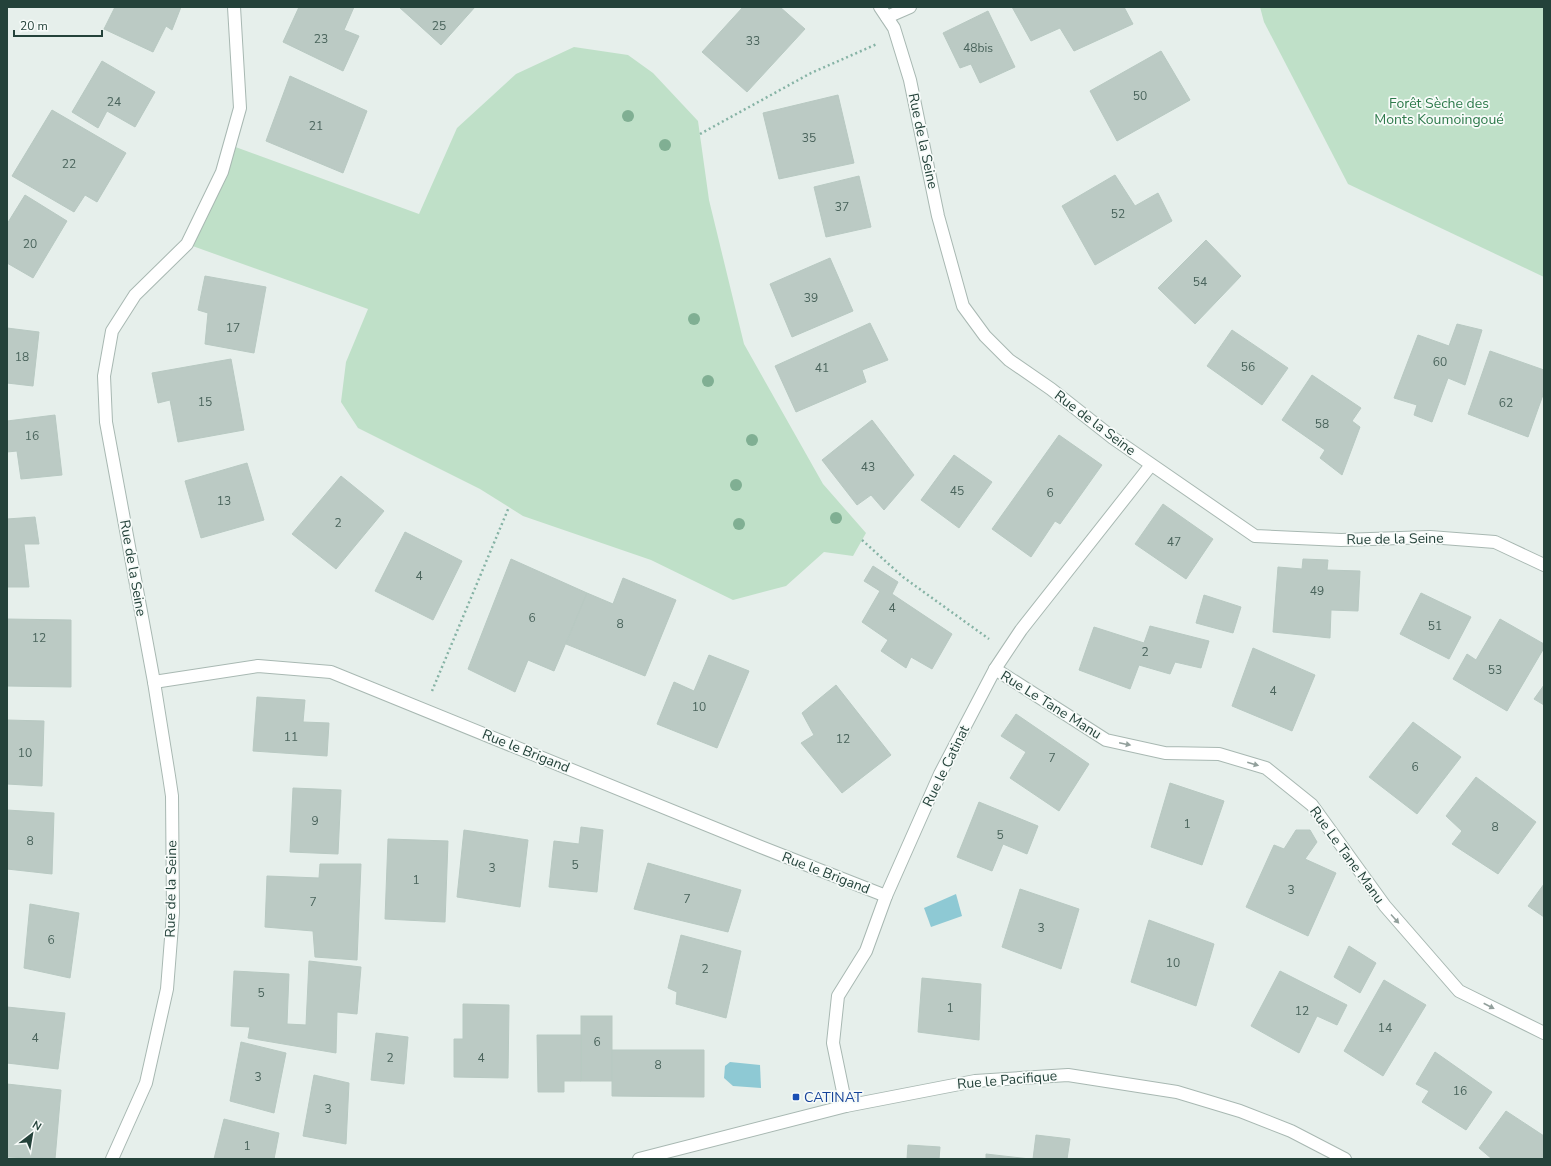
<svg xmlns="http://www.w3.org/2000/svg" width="1551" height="1166" viewBox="0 0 1551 1166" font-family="'Nunito Sans',sans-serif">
  <rect width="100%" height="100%" fill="#e6efeb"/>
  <g fill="#bfe0c8">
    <path d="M1260 7H1544V277L1348 184 1264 22Z"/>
    <path d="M574 47 628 55 653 73 698 121 709 200 744 344 823 484 866 533 853 556 824 552 786 586 733 600 651 560 523 516 480 489 358 428 341 402 346 362 368 309 187 244 230 145 419 214 457 128 516 74Z"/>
  </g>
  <g fill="#8ec9d4">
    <path d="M956 894 962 916 931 927 924 908Z"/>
    <path d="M730 1062 760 1065 761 1088 733 1086 724 1078 725 1066Z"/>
  </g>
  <g fill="#bbcac4" stroke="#b8c9c2">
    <path d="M115 7H181L172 30 166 26 153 52 104 29Z"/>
    <path d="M299 7H354L344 30 359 36 343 71 283 42Z"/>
    <path d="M399 7H475L441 45Z"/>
    <path d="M743 7H780L805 29 747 92 702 52Z"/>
    <path d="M1012 7H1124L1133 24 1074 51 1060 28 1031 41Z"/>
    <path d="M988 11 1015 67 980 83 971 64 960 68 943 33Z"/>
    <path d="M1161 51 1190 100 1117 141 1090 91Z"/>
    <path d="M102 61 155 92 135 127 107 111 98 128 72 112Z"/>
    <path d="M290 76 367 111 343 173 266 141Z"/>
    <path d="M838 95 854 163 779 179 763 113Z"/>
    <path d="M52 110 126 153 97 202 85 195 74 212 12 176Z"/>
    <path d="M1115 175 1135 206 1158 193 1172 221 1095 265 1062 206Z"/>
    <path d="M859 176 871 227 826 237 814 187Z"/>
    <path d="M25 195 67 221 33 278 7 263V224Z"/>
    <path d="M1206 240 1241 276 1195 324 1158 288Z"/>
    <path d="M830 258 853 311 792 337 770 284Z"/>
    <path d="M205 276 266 287 254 353 205 344 208 313 198 310Z"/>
    <path d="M870 323 888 360 862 370 866 382 796 412 775 366Z"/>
    <path d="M1457 324 1482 330 1465 385 1448 378 1432 422 1414 415 1417 405 1394 398 1418 335 1449 346Z"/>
    <path d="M7 328 39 332 33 386 7 383Z"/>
    <path d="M1232 330 1288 368 1262 405 1207 366Z"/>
    <path d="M1490 351 1544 370V392L1528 437 1468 414Z"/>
    <path d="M231 359 244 430 178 442 170 400 158 403 152 373Z"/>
    <path d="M1312 375 1361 408 1352 421 1360 427 1342 475 1320 458 1325 450 1282 420Z"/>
    <path d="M55 415 62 475 21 479 17 451 7 452V421Z"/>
    <path d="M872 420 914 475 884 510 871 495 857 505 822 460Z"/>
    <path d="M1059 435 1102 465 1060 524 1055 521 1031 557 992 529Z"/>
    <path d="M954 455 992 482 959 528 921 500Z"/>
    <path d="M247 463 264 520 201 538 185 481Z"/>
    <path d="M341 476 384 511 336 569 292 534Z"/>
    <path d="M1163 504 1213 539 1186 579 1135 544Z"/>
    <path d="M35 517 39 544H24L29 587H7V519Z"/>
    <path d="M405 532 462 561 433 620 375 591Z"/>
    <path d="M511 559 587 593 554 671 528 660 515 692 468 669Z"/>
    <path d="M1303 559 1328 560 1327 570 1360 571 1358 611 1331 610 1330 638 1273 632 1278 567 1302 569Z"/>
    <path d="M873 566 898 582 892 594 952 634 932 669 911 657 906 668 881 651 888 640 862 622 880 591 864 581Z"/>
    <path d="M623 578 676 600 645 676 566 644 587 593 613 604Z"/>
    <path d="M1421 593 1471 617 1449 659 1400 634Z"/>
    <path d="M1204 595 1241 607 1233 633 1196 623Z"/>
    <path d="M7 619 71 620V687L7 686Z"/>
    <path d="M1500 619 1544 644V648L1507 711 1453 679 1467 654 1476 660Z"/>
    <path d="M1150 626 1209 641 1201 668 1175 662 1170 674 1139 665 1130 689 1079 670 1094 627 1144 643Z"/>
    <path d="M1253 648 1315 675 1292 731 1232 706Z"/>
    <path d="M709 655 749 671 717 748 657 724 674 682 694 691Z"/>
    <path d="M836 685 891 755 842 793 801 743 814 735 802 713Z"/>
    <path d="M1544 685V705L1534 699Z"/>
    <path d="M257 697 305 700 303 722 329 723 327 756 253 751Z"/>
    <path d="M1016 714 1089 764 1059 811 1010 778 1026 752 1001 736Z"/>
    <path d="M7 720 44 721 42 786 7 784Z"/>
    <path d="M1413 722 1461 757 1417 814 1369 777Z"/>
    <path d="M1476 777 1536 822 1498 874 1452 844 1462 831 1446 816Z"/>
    <path d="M1170 783 1224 801 1202 865 1151 847Z"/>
    <path d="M293 788 341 790 338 854 290 852Z"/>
    <path d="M979 802 1038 826 1027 854 1003 844 992 871 957 857Z"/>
    <path d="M7 810 54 813 52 874 7 869Z"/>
    <path d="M581 827 603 830 597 892 549 887 554 841 579 844Z"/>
    <path d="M464 830 528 840 520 907 457 897Z"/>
    <path d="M1296 830H1310L1317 842 1305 859 1336 873 1308 936 1246 907 1274 845 1284 849Z"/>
    <path d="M388 839 448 841 445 922 385 919Z"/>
    <path d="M648 863 741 890 728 932 634 909Z"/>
    <path d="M320 864H361L357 960 315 957 313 931 265 927 267 876 319 878Z"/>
    <path d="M1544 884V917L1528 906Z"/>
    <path d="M1020 889 1079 909 1061 969 1002 947Z"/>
    <path d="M30 904 79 913 70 978 24 968Z"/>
    <path d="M1149 920 1214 944 1196 1006 1131 982Z"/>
    <path d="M681 935 741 951 726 1018 676 1004 677 992 668 988Z"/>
    <path d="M1349 946 1376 963 1360 993 1334 977Z"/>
    <path d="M309 961 361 967 357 1014 337 1012 336 1053 248 1038 250 1027 231 1026 234 971 289 974 287 1024 306 1025Z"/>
    <path d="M1280 971 1347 1005 1337 1025 1317 1016 1299 1053 1251 1026Z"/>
    <path d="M922 978 981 984 979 1040 918 1032Z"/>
    <path d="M1384 980 1426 1005 1383 1076 1344 1051Z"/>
    <path d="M463 1004 509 1005 508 1078 454 1077V1039H463Z"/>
    <path d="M7 1007 65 1013 58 1069 7 1063Z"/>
    <rect x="581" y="1016" width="31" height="65"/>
    <path d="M376 1033 408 1037 404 1084 371 1080Z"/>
    <path d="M537 1035H581V1081H564V1092H538Z"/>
    <path d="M241 1042 286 1053 274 1113 230 1101Z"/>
    <path d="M612 1050H704V1097L612 1096Z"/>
    <path d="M1435 1052 1492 1092 1466 1130 1422 1102 1429 1091 1416 1084Z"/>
    <path d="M314 1075 349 1083 346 1144 303 1136Z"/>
    <path d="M7 1084 61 1090 55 1159 7 1157Z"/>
    <path d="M1506 1111 1544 1136V1156L1542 1159H1492L1479 1148Z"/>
    <path d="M224 1119 279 1133 274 1159H214Z"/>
    <path d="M1036 1135 1070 1139 1067 1159H1033Z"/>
    <path d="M908 1145 940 1147 939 1159H907Z"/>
    <path d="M986 1154 1030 1159H986Z"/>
  </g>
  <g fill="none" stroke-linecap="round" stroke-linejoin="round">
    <g stroke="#a8b8b2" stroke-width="14">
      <g id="minor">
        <path d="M880 7 894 28 910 80 938 216 963 306 985 336 1009 360 1051 389 1113 438 1255 536 1341 540 1430 537 1495 542 1544 565"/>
        <path d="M887 17 910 7"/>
        <path d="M995 669 1106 740 1165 753 1219 754 1266 768 1312 805 1385 906 1459 991 1544 1033"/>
        <path d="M154 682 258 666 331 672 761 847 886 896"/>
        <path d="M846 1106 833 1043 838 996 866 951 886 896 940 774 995 669 1021 630 1151 465"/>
        <path d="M112 1159 146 1083 167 989 173 913 172 796 169 776 154 682 106 422 104 376 112 331 135 295 187 244 222 172 240 108 234 7"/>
        <path d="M639 1159 846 1106 975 1081 1068 1075 1177 1092 1240 1111 1291 1131 1345 1159"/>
      </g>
    </g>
    <g stroke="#86b3a5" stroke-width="2.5" stroke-dasharray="2 3" stroke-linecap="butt">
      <path d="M700 134 811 73 877 44"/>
      <path d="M862 540 903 577 989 639"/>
      <path d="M432 691 509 507"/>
    </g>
    <use href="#minor" stroke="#fff" stroke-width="12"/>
  </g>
  <g fill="#80af93">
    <circle cx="628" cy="116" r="6"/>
    <circle cx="665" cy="145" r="6"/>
    <circle cx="694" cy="319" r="6"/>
    <circle cx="708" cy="381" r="6"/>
    <circle cx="752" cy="440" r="6"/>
    <circle cx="736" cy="485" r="6"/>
    <circle cx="836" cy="518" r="6"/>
    <circle cx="739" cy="524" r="6"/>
  </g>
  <defs><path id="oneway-solid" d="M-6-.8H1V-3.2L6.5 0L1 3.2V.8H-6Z"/></defs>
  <g fill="#92a09c">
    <use href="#oneway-solid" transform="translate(1125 744) rotate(12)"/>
    <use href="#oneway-solid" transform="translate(1253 764) rotate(16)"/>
    <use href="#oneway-solid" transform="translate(1395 919) rotate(48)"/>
    <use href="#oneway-solid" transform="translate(1489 1006) rotate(27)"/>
  </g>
  <rect fill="#1a4fb4" stroke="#f7fbf9" stroke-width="1.5" x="792" y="1093" width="8" height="8" rx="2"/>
  <g text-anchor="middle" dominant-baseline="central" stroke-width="3.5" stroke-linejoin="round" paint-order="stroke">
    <g font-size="12" fill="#4a645c">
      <text x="439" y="26">25</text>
      <text x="321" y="39">23</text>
      <text x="753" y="41">33</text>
      <text x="978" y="48">48bis</text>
      <text x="1140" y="96">50</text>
      <text x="114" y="102">24</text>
      <text x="316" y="126">21</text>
      <text x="809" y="138">35</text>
      <text x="69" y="164">22</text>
      <text x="842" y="207">37</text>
      <text x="1118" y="214">52</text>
      <text x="30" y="244">20</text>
      <text x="1200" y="282">54</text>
      <text x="811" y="298">39</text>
      <text x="233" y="328">17</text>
      <text x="22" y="357">18</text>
      <text x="1440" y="362">60</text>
      <text x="1248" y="367">56</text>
      <text x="822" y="368">41</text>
      <text x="205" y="402">15</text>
      <text x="1506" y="403">62</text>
      <text x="1322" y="424">58</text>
      <text x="32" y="436">16</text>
      <text x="868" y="467">43</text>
      <text x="957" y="491">45</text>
      <text x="1050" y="493">6</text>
      <text x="224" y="501">13</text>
      <text x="338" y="523">2</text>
      <text x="1174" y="542">47</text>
      <text x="419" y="576">4</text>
      <text x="1317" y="591">49</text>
      <text x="892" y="608">4</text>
      <text x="532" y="618">6</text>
      <text x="620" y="624">8</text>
      <text x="1435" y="626">51</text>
      <text x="39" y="638">12</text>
      <text x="1145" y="652">2</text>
      <text x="1495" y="670">53</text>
      <text x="1273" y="691">4</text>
      <text x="699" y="707">10</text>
      <text x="291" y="737">11</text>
      <text x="843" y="739">12</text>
      <text x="25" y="753">10</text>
      <text x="1052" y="758">7</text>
      <text x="1415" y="767">6</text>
      <text x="315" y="821">9</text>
      <text x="1187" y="824">1</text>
      <text x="1495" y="827">8</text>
      <text x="1000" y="835">5</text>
      <text x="30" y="841">8</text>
      <text x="575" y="865">5</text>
      <text x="492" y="868">3</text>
      <text x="416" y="880">1</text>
      <text x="1291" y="890">3</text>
      <text x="687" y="899">7</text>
      <text x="313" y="902">7</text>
      <text x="1041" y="928">3</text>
      <text x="51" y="940">6</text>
      <text x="1173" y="963">10</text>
      <text x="705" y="969">2</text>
      <text x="261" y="993">5</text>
      <text x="950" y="1008">1</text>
      <text x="1302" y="1011">12</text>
      <text x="1385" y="1028">14</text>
      <text x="35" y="1038">4</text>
      <text x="597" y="1042">6</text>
      <text x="390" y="1058">2</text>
      <text x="481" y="1058">4</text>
      <text x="658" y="1065">8</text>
      <text x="258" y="1077">3</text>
      <text x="1460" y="1091">16</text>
      <text x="328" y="1109">3</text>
      <text x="247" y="1146">1</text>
    </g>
    <g font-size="14" fill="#2d7a4b" stroke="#f7fbf9">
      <text x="1439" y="103">Forêt Sèche des<tspan x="1439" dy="16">Monts Koumoingoué</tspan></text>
    </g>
    <g font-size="14" fill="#24423a" stroke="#f7fbf9">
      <text transform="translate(923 141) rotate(78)">Rue de la Seine</text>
      <text transform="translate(1095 423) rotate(37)">Rue de la Seine</text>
      <text transform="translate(1395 539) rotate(-1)">Rue de la Seine</text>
      <text transform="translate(133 568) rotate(80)">Rue de la Seine</text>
      <text transform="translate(1051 705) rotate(32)">Rue Le Tane Manu</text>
      <text transform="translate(526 751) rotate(22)">Rue le Brigand</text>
      <text transform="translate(946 766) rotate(-64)">Rue le Catinat</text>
      <text transform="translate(1347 855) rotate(54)">Rue Le Tane Manu</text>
      <text transform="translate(826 873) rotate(21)">Rue le Brigand</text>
      <text transform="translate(171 889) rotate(-89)">Rue de la Seine</text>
      <text transform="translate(1007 1080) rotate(-5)">Rue le Pacifique</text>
    </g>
    <g font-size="14" fill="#164399" stroke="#f7fbf9" text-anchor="start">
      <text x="804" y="1097">CATINAT</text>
    </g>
  </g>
  <rect width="1551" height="1166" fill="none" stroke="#24423a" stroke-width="16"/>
  <g transform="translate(32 1134) rotate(31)" stroke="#f7fbf9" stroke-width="3" paint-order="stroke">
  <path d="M0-3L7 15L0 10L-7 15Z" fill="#24423a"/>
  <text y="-6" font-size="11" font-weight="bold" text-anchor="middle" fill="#24423a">N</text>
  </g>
  <path d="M14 30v6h88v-6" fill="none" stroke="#24423a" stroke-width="2"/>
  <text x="20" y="30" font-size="12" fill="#24423a" stroke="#f7fbf9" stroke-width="3" paint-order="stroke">20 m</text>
</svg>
